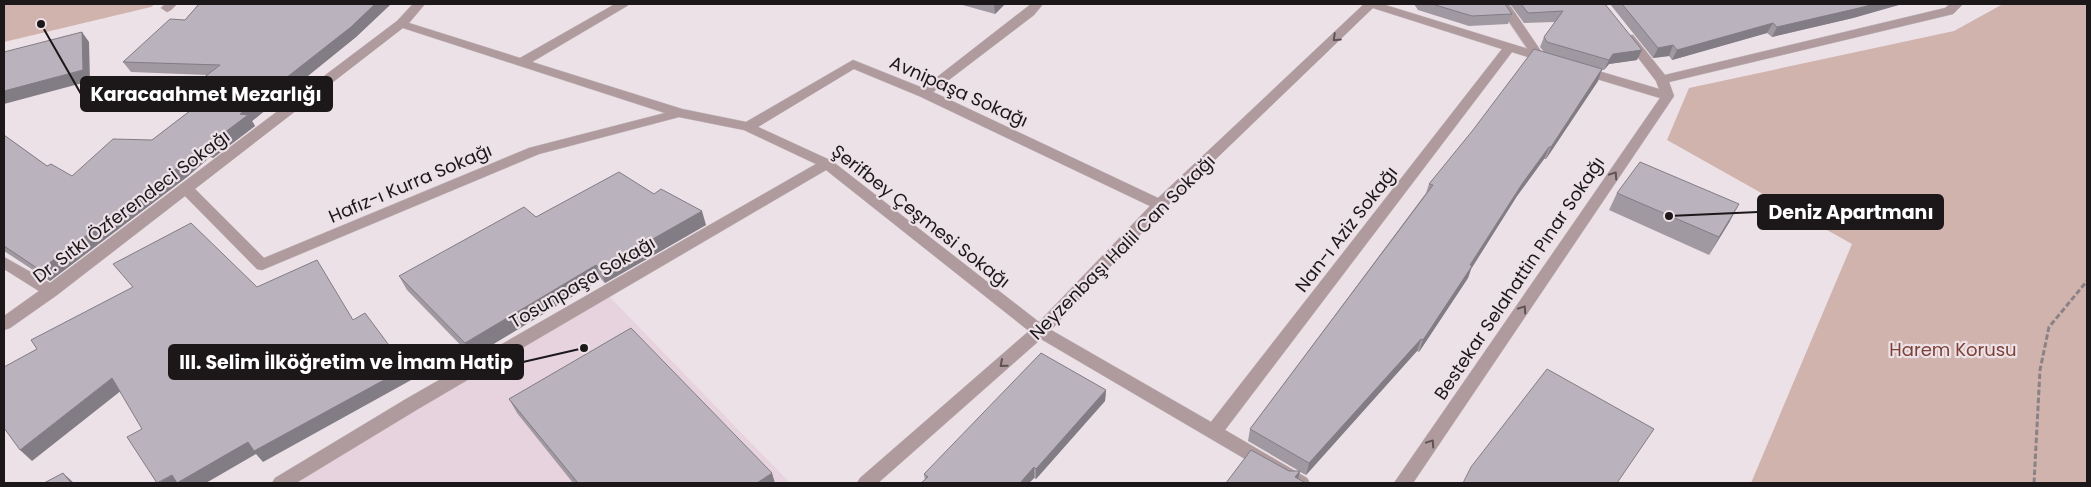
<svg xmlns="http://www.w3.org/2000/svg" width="2091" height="487" viewBox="0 0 2091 487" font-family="Poppins,sans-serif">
  <rect width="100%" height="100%" fill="#ede1e8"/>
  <path fill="#e7d3de" d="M605 292 790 483H281L412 404Z"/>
  <g fill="#d0b3ad">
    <path d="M4 4H155L151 7 4 42Z"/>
    <path d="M2003 4H2087V483H1751L1852 244 1667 140 1689 88 1954 31Z"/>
  </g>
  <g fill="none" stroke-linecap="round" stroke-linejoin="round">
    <g stroke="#c7bdc3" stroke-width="1">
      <path id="service" d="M1497 4H1509L1545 57 1543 60H1535Z"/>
    </g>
    <g stroke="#c7bdc3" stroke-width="1">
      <g id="minor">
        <path d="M165 4H177L171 10 167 12 161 8Z"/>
        <path d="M413 4H425L409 23 520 58 615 4H629L627 6 532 62 682 109 746 122 853 60 923 88 1031 4H1043L1034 15 933 92 1158 198 1364 4H1382L1554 57 1556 60 1550 64 1512 52 1225 430 1307 478 1310 483H1286L1041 339 878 483H857L860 478 1029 331 826 170 418 409 296 483H272L275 478 406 399 816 164 744 130 679 117 539 154 262 270 257 269 185 196 57 295 10 328 4 330V316L39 291 4 269V257L50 283 397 21ZM1373 8 1502 49 1211 422 1051 330 1165 208ZM403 28 665 113 529 148 264 258 195 189ZM854 69 919 96 1150 206 1039 322 832 161 758 127Z"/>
        <path d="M1950 4H1963L1953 14 1669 82 1674 96 1413 483H1394L1660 98 1577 73 1575 70 1577 67H1585L1659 89 1656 81 1623 38 1625 35H1633L1665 75 1945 8Z"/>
      </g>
    </g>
    <g stroke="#c7bdc3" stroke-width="1">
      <path id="tertiary" d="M1364 4H1377L1371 8Z"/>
    </g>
    <path stroke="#8b8287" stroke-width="3" stroke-dasharray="5.5 2.5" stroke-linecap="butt" d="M2034 483 2040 370 2049 327 2087 281"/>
    <use href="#service" fill="#af9a9d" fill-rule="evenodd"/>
    <use href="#minor" fill="#af9a9d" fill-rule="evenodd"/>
    <use href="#tertiary" fill="#af9a9d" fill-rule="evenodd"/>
  </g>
  <g fill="#a099a2">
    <path d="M199 4H391L356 37 252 121 255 126 213 158 210 157 187 177 50 281 4 251V135L47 166 72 176 152 140 216 91 209 89 202 79 207 75 131 72 123 62 185 20Z"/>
    <path d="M959 4H1005L995 14Z"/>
    <path d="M1414 4H1505L1512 14 1508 24 1469 26 1418 10Z"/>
    <path d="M1510 4H1605L1637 60 1609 64 1604 70H1602L1598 81 1546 159H1544L1517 196 1471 269 1468 278 1419 352 1417 351 1306 475 1300 472 1298 479 1226 483 1289 471H1299L1248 441 1250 429 1426 193 1429 184 1544 52 1540 47 1544 37 1555 22 1524 23Z"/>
    <path d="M1610 4H1902L1853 18 1772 37 1767 33 1672 60 1669 56 1653 58Z"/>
    <path d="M1617 193 1730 221 1709 255 1609 210Z"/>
    <path d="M654 194 706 225 605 283 601 279 472 357 407 290 399 276 536 217Z"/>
    <path d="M1106 390 1105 401 1036 479 1034 478 1029 483H921L925 480 924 474Z"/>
    <path d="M509 399 775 483H573L517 413Z"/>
  </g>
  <g fill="#827d84">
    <path d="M375 4H391L356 37 252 121 255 126 213 158 205 147 240 114Z"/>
    <path d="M994 4H1005L995 14Z"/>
    <path d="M1874 4H1902L1853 18 1772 37 1777 27Z"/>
    <path d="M1773 23 1767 33 1672 60 1677 50Z"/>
    <path d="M82 32 89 42 90 81 4 104V91Z"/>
    <path d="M1673 45 1669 56 1653 58 1658 48Z"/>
    <path d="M1642 50 1637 60 1609 64 1604 70 1609 60 1613 54Z"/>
    <path d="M1602 69 1598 81 1546 159 1551 147Z"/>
    <path d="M203 147 210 157 187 177 50 281 40 270Z"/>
    <path d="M1549 147 1544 159 1517 196 1471 269 1468 278 1419 352 1423 340 1522 184Z"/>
    <path d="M1739 204 1730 221 1709 255 1719 237Z"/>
    <path d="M702 211 706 225 605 283 600 269Z"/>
    <path d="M596 265 601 279 472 357 465 343Z"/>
    <path d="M1421 339 1417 351 1306 475 1309 463Z"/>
    <path d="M406 368 413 379 263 462 256 454 206 483H158L172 475 248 442Z"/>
    <path d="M112 378 122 390 32 461 20 450Z"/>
    <path d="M1106 390 1105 401 1036 479V469Z"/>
    <path d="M1034 467V478L1029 483H1020Z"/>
    <path d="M1300 471 1297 483 1295 477Z"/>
    <path d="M63 473 74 483H71Z"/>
    <path d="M772 473 775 483H757Z"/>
  </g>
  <g fill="#bab2bc" stroke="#827d84">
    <path d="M199 4H375L351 27 240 114 248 115 205 147H203L180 166 40 270 4 246V135L47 166 51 164 72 176 113 139 152 140 225 84 202 79 220 65 123 62 170 19 185 20Z"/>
    <path d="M1432 4H1505L1512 14 1472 16Z"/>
    <path d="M1521 4H1605L1642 50 1613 54 1609 60 1547 42 1544 37 1563 11 1528 13Z"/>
    <path d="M1622 4H1874L1859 8 1777 27 1773 23 1677 50 1673 45 1658 48Z"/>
    <path d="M82 32 83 70 4 91V52Z"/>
    <path d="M1534 49 1602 69 1551 147H1549L1522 184 1470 265 1472 266 1423 340 1421 339 1309 463 1250 429 1433 185 1429 184 1473 130Z"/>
    <path d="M1640 162 1739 204 1719 237 1617 193Z"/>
    <path d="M619 172 654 194 661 189 702 211 600 269 596 265 465 343 399 276 524 207 536 217Z"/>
    <path d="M191 223 257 287 317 260 353 320 365 313 406 368 254 451 248 442 177 483 172 475 157 483 127 437 142 429 112 378 20 450 4 428V367L37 349 31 340 133 287 113 264Z"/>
    <path d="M631 328 772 473 757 483H578L509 399Z"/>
    <path d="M1041 353 1106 390 1036 469 1034 467 1020 483H921L928 477 924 474Z"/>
    <path d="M1547 369 1654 429 1617 483H1463L1471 467Z"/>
    <path d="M1251 450 1289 471H1300L1295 477 1306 483H1226Z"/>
    <path d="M63 473 71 483H44Z"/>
  </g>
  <defs><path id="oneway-chevron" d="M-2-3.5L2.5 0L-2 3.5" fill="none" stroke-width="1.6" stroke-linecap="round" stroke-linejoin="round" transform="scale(1.25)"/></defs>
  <g stroke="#5e5255">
    <use href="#oneway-chevron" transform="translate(1336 38) rotate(136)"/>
    <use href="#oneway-chevron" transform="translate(1614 175) rotate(-56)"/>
    <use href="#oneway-chevron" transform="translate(1523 309) rotate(-56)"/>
    <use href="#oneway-chevron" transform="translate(1003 364) rotate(139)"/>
    <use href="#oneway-chevron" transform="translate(1431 443) rotate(-56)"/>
  </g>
  <g text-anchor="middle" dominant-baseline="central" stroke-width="4.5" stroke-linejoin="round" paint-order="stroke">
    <g font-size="18" fill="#1c181a" stroke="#ede1e8">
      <text transform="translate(959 91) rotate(24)">Avnipaşa Sokağı</text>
      <text transform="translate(410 183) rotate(-23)">Hafız-ı Kurra Sokağı</text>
      <text transform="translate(131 206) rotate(-37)">Dr. Sıtkı Özferendeci Sokağı</text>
      <text transform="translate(921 216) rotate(38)">Şerifbey Çeşmesi Sokağı</text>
      <text transform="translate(1346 229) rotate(-52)">Nan-ı Aziz Sokağı</text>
      <text transform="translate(1122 247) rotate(-45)">Neyzenbaşı Halil Can Sokağı</text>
      <text transform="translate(1519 278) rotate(-56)">Bestekar Selahattin Pınar Sokağı</text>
      <text transform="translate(582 282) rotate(-30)">Tosunpaşa Sokağı</text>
    </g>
    <g font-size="18" fill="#7e4135" stroke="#ede1e8">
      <text x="1953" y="349">Harem Korusu</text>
    </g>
  </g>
  <path fill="none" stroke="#1c181a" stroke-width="2" d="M41 24L81 94M1669 216L1758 212M584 348L523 362"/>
  <g fill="#1c181a" stroke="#ede1e8" stroke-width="2">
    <circle cx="41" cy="24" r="5"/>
    <circle cx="1669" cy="216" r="5"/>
    <circle cx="584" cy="348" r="5"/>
  </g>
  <g fill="#1c181a" stroke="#1c181a" stroke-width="2">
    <rect x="81" y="77" width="251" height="34" rx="5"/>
    <rect x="1758" y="195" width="185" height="34" rx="5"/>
    <rect x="169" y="345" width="354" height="34" rx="5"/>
  </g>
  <g font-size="19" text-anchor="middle" font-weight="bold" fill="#fff">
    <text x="206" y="101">Karacaahmet Mezarlığı</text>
    <text x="1851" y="219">Deniz Apartmanı</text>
    <text x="346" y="369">III. Selim İlköğretim ve İmam Hatip</text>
  </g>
  <rect width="2091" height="487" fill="none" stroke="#1c181a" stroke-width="10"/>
</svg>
